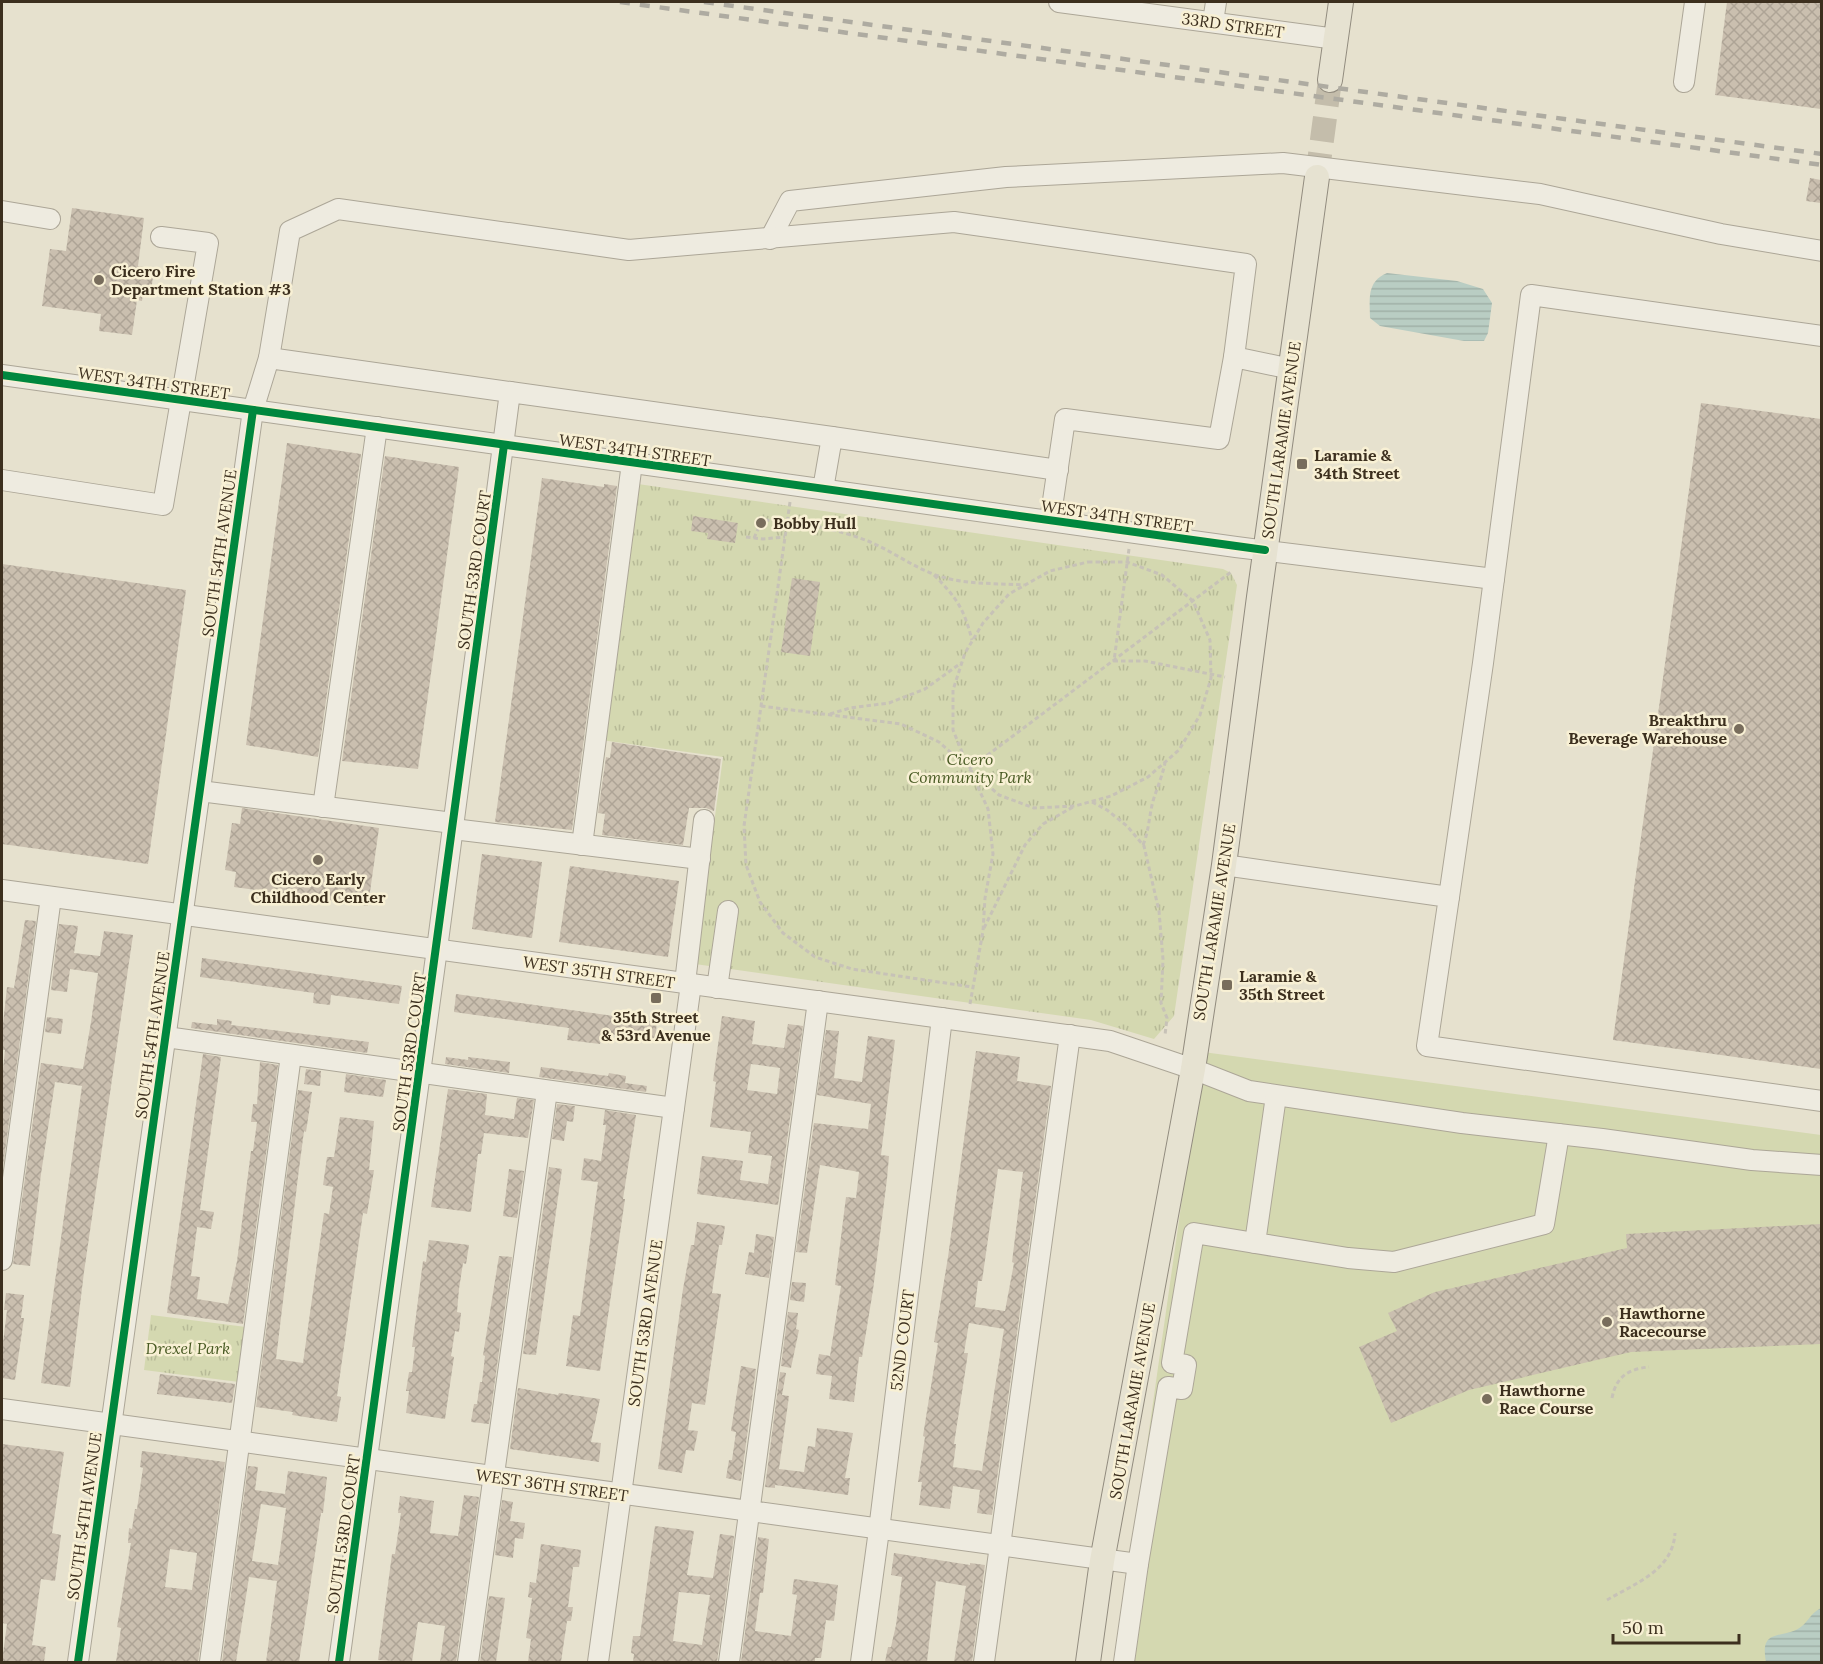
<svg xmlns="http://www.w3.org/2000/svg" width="1823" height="1664" viewBox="0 0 1823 1664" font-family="Lora,serif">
  <defs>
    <pattern id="park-tufts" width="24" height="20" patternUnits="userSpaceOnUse" patternTransform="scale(1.5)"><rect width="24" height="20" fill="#d4d8b0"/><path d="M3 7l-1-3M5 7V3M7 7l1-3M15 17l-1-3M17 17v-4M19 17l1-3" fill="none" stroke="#b7ba97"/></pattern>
    <pattern id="water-rules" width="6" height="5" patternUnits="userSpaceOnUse" patternTransform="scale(1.5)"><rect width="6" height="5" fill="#b9cdc3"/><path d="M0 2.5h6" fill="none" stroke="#a0b0a7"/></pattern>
    <pattern id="building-cross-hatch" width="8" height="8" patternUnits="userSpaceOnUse" patternTransform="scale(1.5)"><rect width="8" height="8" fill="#cabfaf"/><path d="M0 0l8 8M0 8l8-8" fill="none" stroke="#aea496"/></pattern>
  </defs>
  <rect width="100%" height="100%" fill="#e6e1ce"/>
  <path fill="#d4d8b0" d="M1203 1052 1821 1135V1662H1116Z"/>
  <g fill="url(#park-tufts)">
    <path d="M638 484 1223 569 1231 573 1237 585 1174 1016 1154 1039 1091 1020 695 964 723 757 601 740Z"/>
    <path d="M151 1315 246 1327 239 1382 144 1370Z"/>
  </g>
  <g fill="url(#water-rules)">
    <path d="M1387 273 1457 281 1483 289 1492 303 1488 333 1484 341H1464L1380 326 1370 318C1370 299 1366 282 1387 273Z"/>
    <path d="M1821 1608V1662H1766C1760 1630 1778 1638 1796 1630 1807 1625 1810 1613 1821 1608Z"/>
  </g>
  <g fill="url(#building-cross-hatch)" fill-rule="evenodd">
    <path d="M1727 2H1821V109L1715 95Z"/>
    <path d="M1810 178 1821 180V203L1806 201Z"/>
    <path d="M72 208 144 218 138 266 154 269 151 292 143 291 142 301 137 300 132 335 99 331 101 314 42 306 50 249 66 251Z"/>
    <path d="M1701 403 1821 419V1069L1613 1040Z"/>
    <path d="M287 443 361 454 318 757 246 745Z"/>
    <path d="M385 456 459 467 418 769 342 761Z"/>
    <path d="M542 478 604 487V484L617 486 572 830 495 822Z"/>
    <path d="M693 516 738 523 735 543 707 539 708 533 691 531Z"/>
    <path d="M2 564 186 590 148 864 2 844Z"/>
    <path d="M792 578 820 582 810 656 781 652Z"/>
    <path d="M612 742 721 759 714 811 706 808H689L683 845 602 835 605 814 598 813 606 757 610 758Z"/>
    <path d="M242 808 379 828 368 906 234 887 236 872 225 870 232 823 240 824Z"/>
    <path d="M482 854 542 862 532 938 472 929Z"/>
    <path d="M570 866 679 881 668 957 559 942Z"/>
    <path d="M25 920 36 921 2 1174V1079L5 1050H2V1033L7 987 14 988Z"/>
    <path d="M59 924 78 926 74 953 100 956 104 931 133 935 84 1272 70 1387 41 1383 82 1086 55 1082 41 1174 30 1266 13 1264 41 1063 83 1069 91 1022 98 973 70 969 67 992 51 990Z"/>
    <path d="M202 958 402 986 399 1004 331 995 330 1005 313 1003 314 993 200 977Z"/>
    <path d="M456 994 657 1022 655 1040 602 1033 600 1044 567 1040 569 1028 454 1012Z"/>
    <path d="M722 1016 755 1021 752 1044 784 1048 788 1024 803 1026 778 1205 697 1194 702 1156 743 1161 740 1180 768 1184 772 1156 748 1153 751 1132 710 1127 716 1082 713 1081ZM751 1064 780 1068 777 1094 747 1090Z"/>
    <path d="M47 1017 63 1019 61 1034 45 1032Z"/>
    <path d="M217 1019 232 1021 231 1025 369 1042 367 1053 191 1028 192 1022 217 1025Z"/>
    <path d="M826 1030 839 1031 834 1078 862 1082 868 1036 895 1040 881 1155 889 1156 887 1179 873 1290 862 1357H859L854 1402 829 1399 832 1376 816 1374 819 1354 830 1356 841 1286 835 1285 846 1197 856 1198 859 1172 820 1165 807 1253 796 1252 814 1123 868 1129 871 1104 817 1095Z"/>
    <path d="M976 1051 1020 1057 1017 1081 1051 1086 992 1515 977 1513 980 1490 953 1486 950 1509 919 1505 922 1482H918L925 1437 923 1436 926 1417 938 1343 934 1342 948 1257ZM998 1169 1023 1172 1012 1262 1014 1263 1005 1311 975 1307 978 1281H982ZM969 1323 1004 1329 982 1471 953 1467 956 1444H954L968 1353H964Z"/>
    <path d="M203 1054 221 1057 200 1210 214 1212 211 1229 197 1227 191 1276 200 1277 197 1299 228 1304 237 1261 251 1151H253L257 1122H251L253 1104H257L260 1062 278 1065 243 1324 167 1313Z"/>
    <path d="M446 1057 468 1060V1057L510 1062 509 1073 445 1064Z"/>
    <path d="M541 1067 608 1076 609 1073 626 1076 625 1083 647 1086 646 1092 539 1077Z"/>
    <path d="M306 1069 321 1071 320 1086 304 1084Z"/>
    <path d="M346 1074 386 1080 383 1097 344 1092Z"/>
    <path d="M448 1089 487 1094 485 1115 514 1119 517 1098 534 1100 528 1138 484 1133 481 1154H478L471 1212 431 1207Z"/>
    <path d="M298 1090 312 1092 306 1132 304 1131 298 1177 276 1359 303 1363 324 1213 329 1214 333 1187 323 1185 327 1157H334L340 1117 374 1121 369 1170H374L367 1214 363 1213 360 1234 337 1396 341 1397 337 1422 292 1415 293 1412 256 1407Z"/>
    <path d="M557 1104 575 1106 573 1122 567 1121 564 1141 552 1139Z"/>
    <path d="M605 1110 636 1115 623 1199H625L600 1371 566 1366 573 1315 580 1316 598 1182 581 1180 584 1158 601 1161 606 1125H603Z"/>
    <path d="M549 1167 562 1169 536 1355 523 1354Z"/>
    <path d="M509 1169 524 1171 517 1218 503 1216Z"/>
    <path d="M697 1222 725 1226 722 1245H719L712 1293 721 1294 705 1405 692 1403 688 1430 698 1431 694 1451 686 1450 682 1473 658 1469 683 1289 691 1245H694Z"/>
    <path d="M1821 1224V1344L1631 1352 1469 1390 1391 1423 1359 1347 1397 1331 1388 1313 1435 1292 1627 1248 1626 1234Z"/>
    <path d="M756 1234 774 1237 769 1278 745 1274 749 1252 754 1253Z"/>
    <path d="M429 1240 469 1245 466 1264 463 1263 459 1289 457 1312 461 1313 459 1332 455 1331 451 1356 454 1357 445 1419 406 1413 409 1391H406L409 1372H412L415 1347H412L423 1261 426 1262Z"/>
    <path d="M499 1256 512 1257 489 1424 471 1422 474 1404H477L480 1382H482L485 1356 483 1355Z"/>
    <path d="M792 1282 806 1283 804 1302 790 1300Z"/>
    <path d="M6 1293 24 1295 21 1318H24L15 1380 2 1378V1351L7 1310H4Z"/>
    <path d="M788 1312 798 1313 796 1329 799 1330 791 1368 781 1366Z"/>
    <path d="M741 1366 756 1369 741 1481 726 1478 729 1460H732L736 1432 731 1431Z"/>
    <path d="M780 1372 786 1373 782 1395 789 1396 779 1469 804 1472 808 1446 815 1447 817 1428 853 1433 845 1478H850L848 1495 775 1485V1488L765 1487Z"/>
    <path d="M160 1374 235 1384 232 1403 157 1394Z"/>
    <path d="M518 1388 558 1395 559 1393 600 1399 591 1442 601 1443 599 1462 510 1449Z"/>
    <path d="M2 1444 64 1452 52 1533 61 1535 55 1581 41 1579 32 1645 46 1647 44 1662 2 1661 7 1624 2 1623Z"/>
    <path d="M142 1451 225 1462 198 1662H116L121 1628 117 1627 131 1543H128L129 1528 132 1529 135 1509H137L143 1468 140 1467ZM170 1549 197 1553 192 1590 165 1587Z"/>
    <path d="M248 1466 258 1467 255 1490 285 1494 288 1471 327 1477 323 1513H321L299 1662H266L277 1581 249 1577 236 1662H222ZM261 1504 286 1508 278 1565 252 1561Z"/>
    <path d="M464 1495 479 1497 456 1662H440L445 1626 418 1622 412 1662 378 1660 392 1554H395L401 1513H398L400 1496 434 1501 430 1533 458 1536Z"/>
    <path d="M502 1500 513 1502 510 1521 525 1523 523 1539 515 1538 513 1558 495 1555Z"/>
    <path d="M655 1526 694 1531 687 1575 713 1578 720 1534 734 1536 717 1662H633L634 1654 631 1653 633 1636H640ZM679 1592 710 1595 702 1645 673 1641Z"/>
    <path d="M758 1537 769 1539 763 1593H760L755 1631 791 1636 797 1595 792 1594 794 1579 838 1585 834 1621 826 1620 821 1658H815V1662H741Z"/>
    <path d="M541 1544 581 1550 579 1567H573L568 1607H573L571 1621H567L561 1662H528L531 1639 526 1638 532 1598 528 1597 530 1582 536 1583Z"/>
    <path d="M894 1553 970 1565V1563L985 1565 972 1662H954L966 1586 936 1581 927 1662H885L888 1647H891L896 1625 902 1577 891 1575Z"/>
    <path d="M489 1596 505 1598 500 1634 496 1662H480Z"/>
  </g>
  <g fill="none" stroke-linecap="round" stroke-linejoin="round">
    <path stroke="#c4bdab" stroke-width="24" stroke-dasharray="24 12" stroke-linecap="butt" d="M1317 177 1330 80"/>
    <g stroke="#aca697" stroke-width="22">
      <g id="minor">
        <path d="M1059 2 1336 39"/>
        <path d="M1213 22 1216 2"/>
        <path d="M1684 82 1695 2"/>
        <path d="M2 211 50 219"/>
        <path d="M770 239 790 201 1006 177 1283 163 1540 194 1721 234 1822 251"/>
        <path d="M269 358 290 231 338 209 629 250 954 222 1246 264 1234 357"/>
        <path d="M2 375 1236 547 1494 579"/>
        <path d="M2 480 163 505 208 243 161 237"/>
        <path d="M823 489 832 437 1058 470"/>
        <path d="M1050 521 1065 419 1219 439 1234 357 1291 369"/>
        <path d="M200 791 453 823"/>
        <path d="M323 807 377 427"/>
        <path d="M453 829 700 859"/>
        <path d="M582 845 632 463"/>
        <path d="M1224 865 1449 897 1427 1046 1822 1101"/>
        <path d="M2 890 1110 1041 1193 1069 1249 1091 1462 1123 1602 1139 1752 1160 1822 1165"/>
        <path d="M1449 897 1483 663 1531 295 1822 336"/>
        <path d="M685 983 704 820"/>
        <path d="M717 988 728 911"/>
        <path d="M166 1037 674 1108"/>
        <path d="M1276 1096 1255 1243 1348 1258 1394 1262 1544 1224 1559 1134"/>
        <path d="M2 1260 51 897"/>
        <path d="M2 1409 1138 1564"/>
        <path d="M78 1662 253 410 269 358 510 392"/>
        <path d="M210 1662 291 1055"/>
        <path d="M339 1662 437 949 510 392 832 437"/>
        <path d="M468 1662 547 1091"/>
        <path d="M598 1662 691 984"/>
        <path d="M729 1662 818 1001"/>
        <path d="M861 1662 879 1530 942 1018"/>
        <path d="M984 1662 1070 1035"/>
        <path d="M1124 1662 1138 1564 1168 1387 1182 1389 1186 1365 1172 1363 1194 1233 1255 1243"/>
      </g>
    </g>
    <g stroke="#918b7e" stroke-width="26">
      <g id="major">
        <path d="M1330 80 1341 2"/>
        <path d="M1088 1662 1102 1561 1193 1069 1224 865 1259 597 1317 177"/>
      </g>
    </g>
    <g stroke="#c7c2b7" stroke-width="3" stroke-dasharray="4.5 3" stroke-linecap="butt">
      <path d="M790 502 744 826 746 865 760 902 783 933 815 957 852 969 972 987"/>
      <circle cx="761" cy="523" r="4.5"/>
      <path d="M765 520C797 521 837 529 868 541 890 550 910 565 933 574 962 585 994 583 1024 585"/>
      <path d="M746 537 763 539 785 537"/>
      <path d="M754 538 759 527"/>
      <path d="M1129 549 1114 661H1145L1225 677"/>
      <path d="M1088 562H1127L1162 575 1193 601 1210 640 1211 678 1200 715 1179 750 1148 777 1111 796 1075 806 1034 808 999 795 969 769 953 730V690L965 653 983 623 1009 594 1050 571Z"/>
      <path d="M934 575C957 598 964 609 972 640"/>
      <path d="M761 706 901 724 939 742 967 767"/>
      <path d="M830 714 850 708 889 703 925 689 961 663"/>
      <path d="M969 769 1231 572"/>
      <path d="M1092 802 1107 810 1127 826 1144 846 1159 911 1163 959 1161 1003 1167 1018 1165 1035"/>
      <path d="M1143 845C1149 831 1149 816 1153 801 1157 788 1162 777 1165 763"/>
      <path d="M984 928 1025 845 1043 824 1073 807"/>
      <path d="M970 1004 983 931 985 898 993 854 988 809 971 772"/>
      <path d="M1612 1398C1616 1377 1628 1369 1649 1367"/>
      <path d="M1607 1600C1636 1583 1673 1570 1675 1533"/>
    </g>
    <use href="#minor" stroke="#eeebe0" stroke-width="20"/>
    <use href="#major" stroke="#e6e2d1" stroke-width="24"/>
    <g stroke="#aeaba1" stroke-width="4.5" stroke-dasharray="10 10" stroke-linecap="butt">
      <path d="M620 2 1822 165"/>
      <path d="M704 2 1822 154"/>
    </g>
    <g stroke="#f8f0d4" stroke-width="11">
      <g id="cycleway">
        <path d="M2 375 1265 550"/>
        <path d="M78 1662 253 410"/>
        <path d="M339 1662 504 445"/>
      </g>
    </g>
    <use href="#cycleway" stroke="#00873e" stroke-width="8"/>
  </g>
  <g fill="#786d5c" stroke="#f8f0d4" stroke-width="2">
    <circle cx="99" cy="280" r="6"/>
    <rect x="1296" y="458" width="12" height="12" rx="3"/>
    <circle cx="761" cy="523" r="6"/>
    <circle cx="1739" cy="729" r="6"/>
    <circle cx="318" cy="860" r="6"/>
    <rect x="1221" y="979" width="12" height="12" rx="3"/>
    <rect x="650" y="992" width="12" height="12" rx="3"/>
    <circle cx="1607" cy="1322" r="6"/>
    <circle cx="1487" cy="1399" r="6"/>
  </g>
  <g text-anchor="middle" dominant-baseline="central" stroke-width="5" stroke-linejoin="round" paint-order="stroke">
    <g font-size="16" fill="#3c2f1e" stroke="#f8f0d4">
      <text transform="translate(1233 25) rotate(8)">33RD STREET</text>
      <text transform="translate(154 383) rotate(8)">WEST 34TH STREET</text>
      <text transform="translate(1281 440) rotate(-82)">SOUTH LARAMIE AVENUE</text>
      <text transform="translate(635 450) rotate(8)">WEST 34TH STREET</text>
      <text transform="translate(1117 516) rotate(8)">WEST 34TH STREET</text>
      <text transform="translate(219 553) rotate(-82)">SOUTH 54TH AVENUE</text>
      <text transform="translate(474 570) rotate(-82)">SOUTH 53RD COURT</text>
      <text transform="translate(1214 922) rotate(-81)">SOUTH LARAMIE AVENUE</text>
      <text transform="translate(599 972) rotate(8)">WEST 35TH STREET</text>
      <text transform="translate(152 1035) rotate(-82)">SOUTH 54TH AVENUE</text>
      <text transform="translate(409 1052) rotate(-82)">SOUTH 53RD COURT</text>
      <text transform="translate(645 1323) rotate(-82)">SOUTH 53RD AVENUE</text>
      <text transform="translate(902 1340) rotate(-83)">52ND COURT</text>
      <text transform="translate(1132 1401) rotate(-80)">SOUTH LARAMIE AVENUE</text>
      <text transform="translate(552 1485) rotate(8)">WEST 36TH STREET</text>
      <text transform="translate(84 1516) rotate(-82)">SOUTH 54TH AVENUE</text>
      <text transform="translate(343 1534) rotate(-82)">SOUTH 53RD COURT</text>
    </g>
    <g font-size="16" font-weight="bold" fill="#3c2f1e" stroke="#f8f0d4" text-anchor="start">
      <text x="111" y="271">Cicero Fire<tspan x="111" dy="18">Department Station #3</tspan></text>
      <text x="1314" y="455">Laramie &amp;<tspan x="1314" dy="18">34th Street</tspan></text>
      <text x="773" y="523">Bobby Hull</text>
      <text x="1727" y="720" text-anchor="end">Breakthru<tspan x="1727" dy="18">Beverage Warehouse</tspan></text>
      <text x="318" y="879" text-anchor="middle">Cicero Early<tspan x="318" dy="18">Childhood Center</tspan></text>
      <text x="1239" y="976">Laramie &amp;<tspan x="1239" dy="18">35th Street</tspan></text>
      <text x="656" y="1017" text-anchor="middle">35th Street<tspan x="656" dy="18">&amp; 53rd Avenue</tspan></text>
      <text x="1619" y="1313">Hawthorne<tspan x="1619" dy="18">Racecourse</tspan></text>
      <text x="1499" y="1390">Hawthorne<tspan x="1499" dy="18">Race Course</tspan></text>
    </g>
    <g font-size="16" font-style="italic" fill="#485a23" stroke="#f8f0d4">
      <text x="970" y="759">Cicero<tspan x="970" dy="18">Community Park</tspan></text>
      <text x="188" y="1348">Drexel Park</text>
    </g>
  </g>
  <rect width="1823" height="1664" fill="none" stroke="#3c2f1e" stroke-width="6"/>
  <path d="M1613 1634v9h126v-9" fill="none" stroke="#3c2f1e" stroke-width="3"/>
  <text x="1622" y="1634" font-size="18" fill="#3c2f1e" stroke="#f8f0d4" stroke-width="4.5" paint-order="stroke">50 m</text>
</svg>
